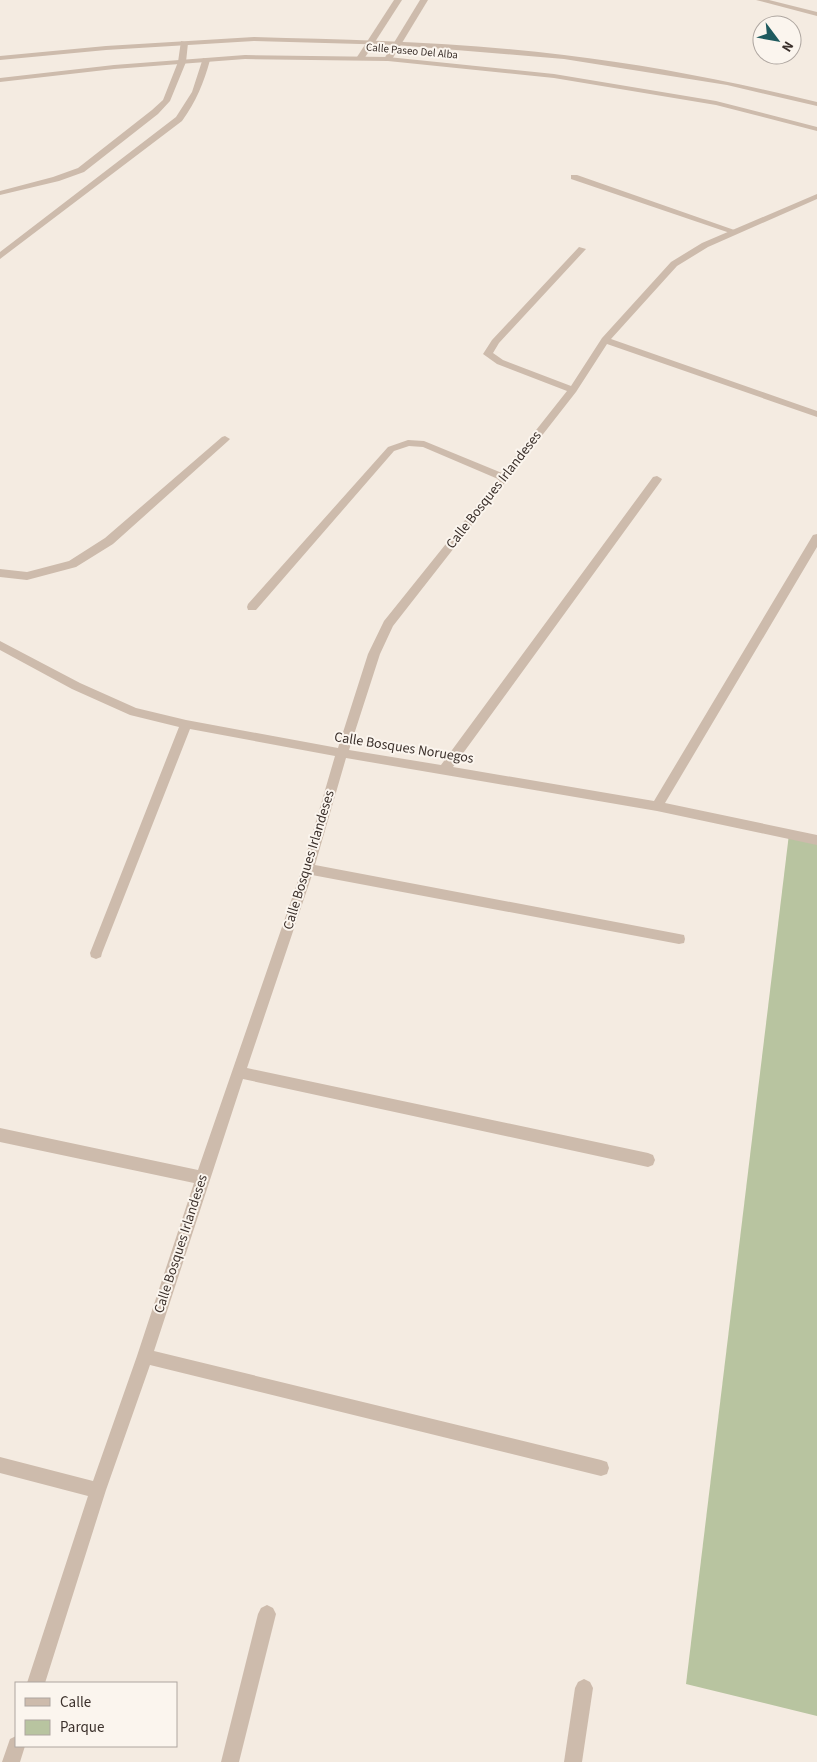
<svg xmlns="http://www.w3.org/2000/svg" width="817" height="1762" viewBox="0 0 817 1762" font-family="'Source Sans 3',sans-serif">
  <rect width="100%" height="100%" fill="#f4ebe1"/>
  <path fill="#b8c4a0" d="M789 834 817 840V1716L686 1684Z"/>
  <g fill="none" stroke-linecap="round" stroke-linejoin="round">
    <path fill="#cdbbac" fill-rule="evenodd" d="M571 175H577L740 232 733 234 571 179Z"/>
    <g fill="#cdbbac" fill-rule="evenodd">
      <path d="M394 0H402L364 59H358L357 57Z"/>
      <path d="M420 0H428L391 61H385L384 59Z"/>
      <path d="M756 0H769L817 12V16Z"/>
      <path d="M181 41 188 43 186 62 170 101 158 114 84 172 59 181 0 195V191L53 177 78 168 152 110 163 100 178 62Z"/>
      <path d="M203 58 210 60C204 82 196 102 182 121L0 259V252L176 117 192 92Z"/>
      <path d="M817 194V199L708 247 677 266 611 339 817 411V417L607 344 576 392 393 626 380 654 349 750 441 765 653 477 657 476 662 479 661 481 453 767 654 801 813 535 817 534V547L665 803 817 835V845L657 811 346 758 315 865 679 934 684 935 685 939 684 943 679 944 312 875 247 1068 648 1153 653 1155 655 1160 653 1165 648 1167 243 1079 154 1351 601 1460 607 1462 609 1468 607 1474 601 1476 150 1365 106 1490 45 1683H27L88 1496 0 1473V1457L93 1481 137 1356 194 1183 0 1142V1128L198 1170 302 869 335 756 190 729 102 953 101 957 96 959 91 957 90 953 179 727 130 715 72 689 0 650V641L80 683 136 708 186 720 338 748 368 654 384 621 498 479 423 447 409 446 394 451 256 610H248L247 607 248 604 388 447 408 440 424 441 502 473 567 391 497 364 483 354 492 340 579 247 586 249 499 343 493 353 503 360 571 386 602 338 671 262 702 243Z"/>
      <path d="M225 436 230 439 228 441 113 544 76 567 27 580 0 577V569L27 572 69 561 105 538 222 437Z"/>
      <path d="M267 1605 273 1608 276 1614 239 1762H221L258 1614 261 1608Z"/>
      <path d="M584 1679 590 1682 593 1688 582 1762H564L575 1688 578 1682Z"/>
      <path d="M16 1736V1746H25L20 1762H2L10 1739Z"/>
    </g>
    <g fill="#cdbbac" fill-rule="evenodd">
      <path d="M254 37C357 40 461 42 564 55 649 65 734 82 817 102V106L727 85 564 59 396 45 254 41 106 50 0 60V56L106 46Z"/>
      <path d="M245 55 388 57 554 74 716 101 817 127V131L716 105 554 78 388 61 245 59 114 69 0 82V78L114 65Z"/>
    </g>
  </g>
  <g text-anchor="middle" dominant-baseline="central" stroke-width="4" stroke-linejoin="round" paint-order="stroke">
    <g font-size="11" fill="#3b302b" stroke="#fbf5ee">
      <text transform="translate(412 51) rotate(5)">Calle Paseo Del Alba</text>
    </g>
    <g font-size="14" fill="#3b302b" stroke="#fbf5ee">
      <text transform="translate(494 490) rotate(-52)">Calle Bosques Irlandeses</text>
      <text transform="translate(404 748) rotate(9)">Calle Bosques Noruegos</text>
      <text transform="translate(309 860) rotate(-73)">Calle Bosques Irlandeses</text>
      <text transform="translate(181 1244) rotate(-72)">Calle Bosques Irlandeses</text>
    </g>
  </g>
  <rect x="15" y="1682" width="162" height="65" fill="#fbf5ee" stroke="#aea6a0"/>
  <rect x="25" y="1698" width="25" height="8" fill="#cdbbac" stroke="#aea6a0"/>
  <text x="60" y="1707" font-size="15" fill="#3b302b">Calle</text>
  <rect x="25" y="1720" width="25" height="15" fill="#b8c4a0" stroke="#aea6a0"/>
  <text x="60" y="1732" font-size="15" fill="#3b302b">Parque</text>
  <g transform="translate(777 40) rotate(122)"><circle r="24" fill="#fbf5ee" stroke="#aea6a0"/>
  <path d="M0-4L9 19L0 12L-9 19Z" fill="#1f5a5e"/>
  <text y="-8" font-size="14" font-weight="bold" text-anchor="middle" fill="#3b302b">N</text>
  </g>
</svg>
